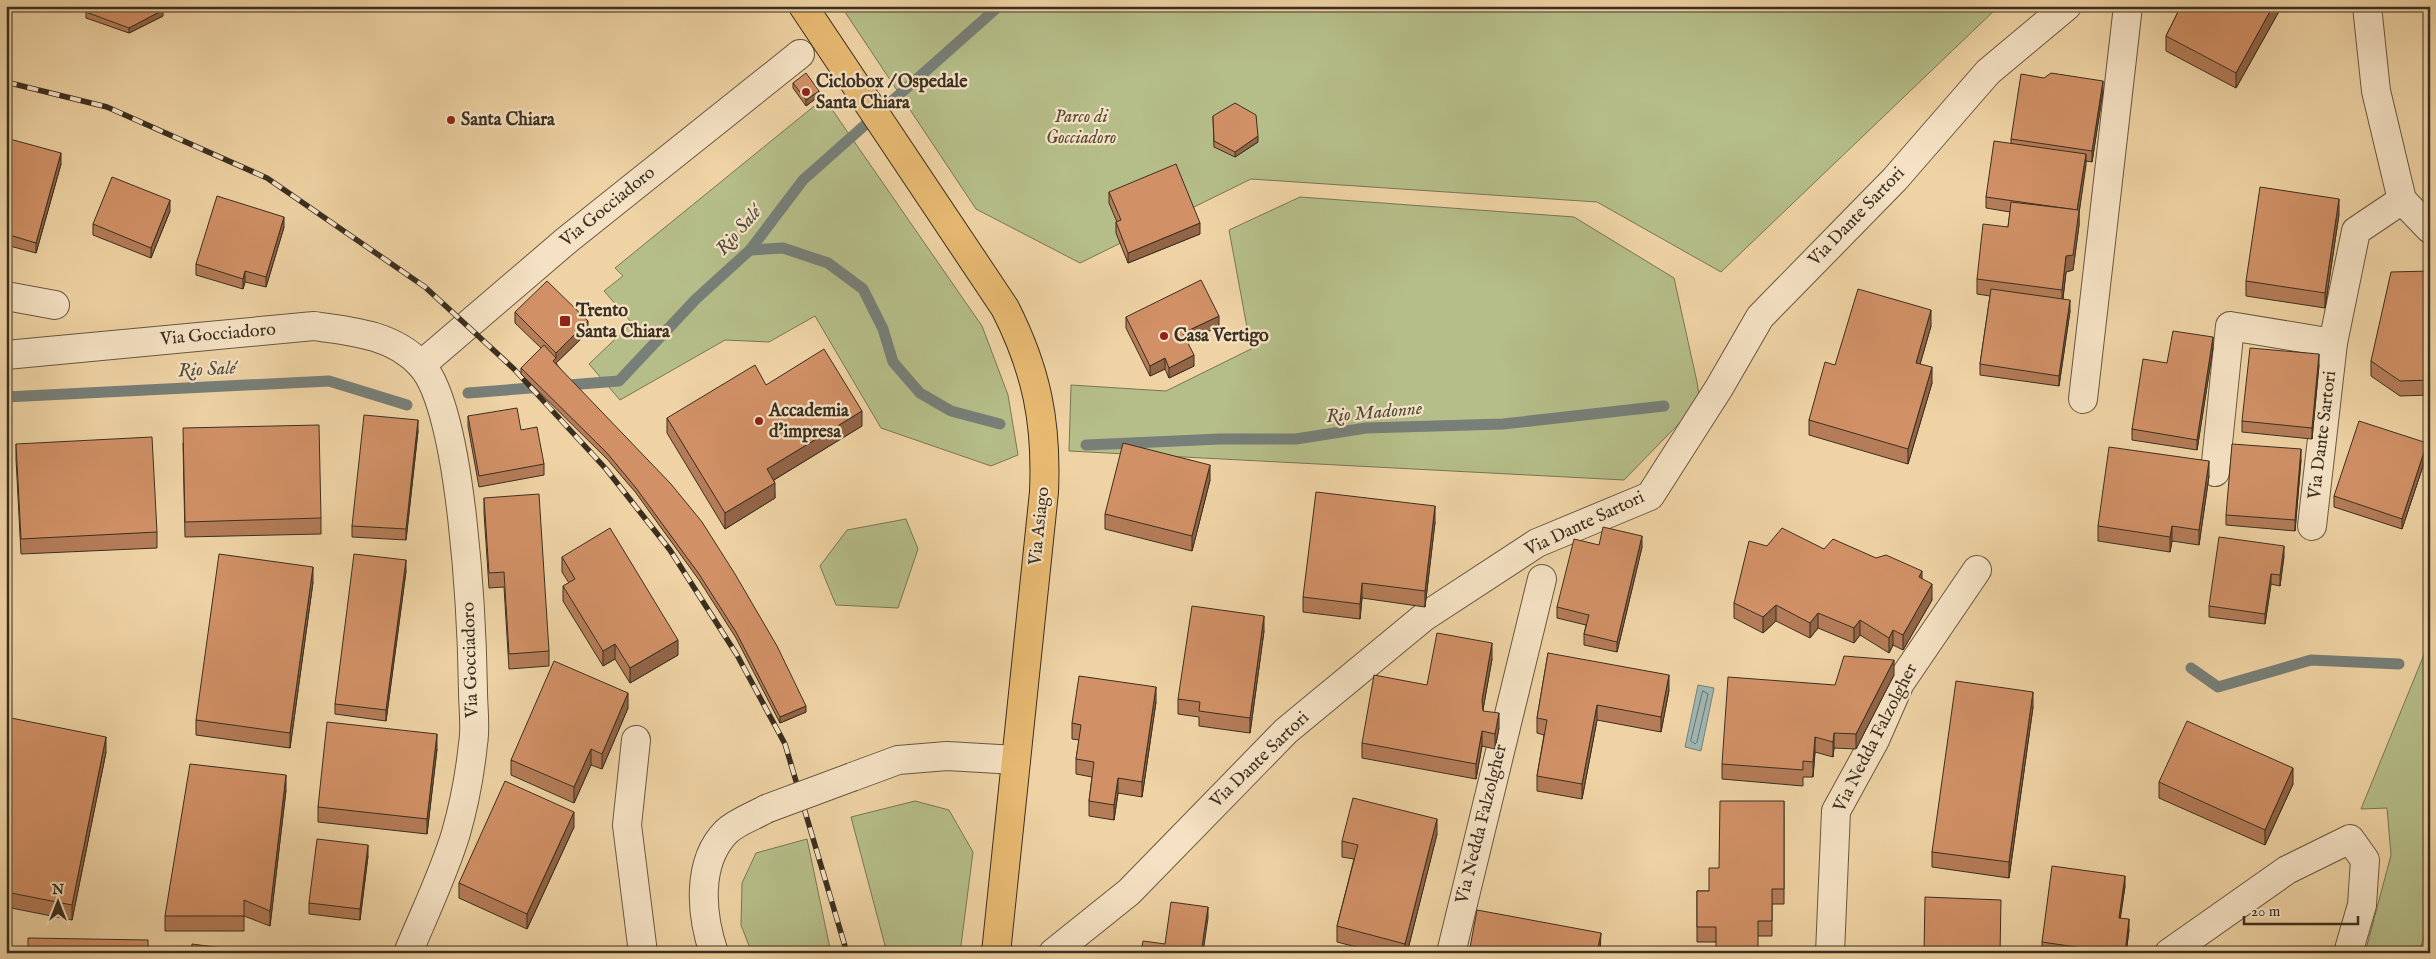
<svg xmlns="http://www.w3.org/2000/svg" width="2436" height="959" viewBox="0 0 2436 959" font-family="'IM FELL English',serif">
  <rect width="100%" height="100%" fill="#efd3a4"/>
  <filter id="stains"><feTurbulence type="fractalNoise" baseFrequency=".004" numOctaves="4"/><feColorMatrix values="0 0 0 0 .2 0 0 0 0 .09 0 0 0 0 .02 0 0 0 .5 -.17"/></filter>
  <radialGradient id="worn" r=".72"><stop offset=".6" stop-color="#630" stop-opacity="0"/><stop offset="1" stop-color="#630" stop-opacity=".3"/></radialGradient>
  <g fill="#b5bd88" stroke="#787654">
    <path d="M841 6H1999L1721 272 1597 202 1251 179 1080 263 976 209Z"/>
    <path d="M824 98 982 326 1008 395 1018 455 991 466 881 428 815 316 769 342 725 340 620 400 589 364 632 323 604 291 623 276 615 268Z"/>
    <path d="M1300 197 1574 217 1674 278 1697 382 1700 402 1624 480 1069 451 1071 385 1166 391 1251 349 1229 230Z"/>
    <path d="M906 519 918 549 898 608 836 605 820 566 847 530Z"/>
    <path d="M2430 640V916L2419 953H2365L2391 855 2387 808 2361 809Z"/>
    <path d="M915 801 949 810 973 852 960 953H887L851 817Z"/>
    <path d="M807 839 831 953H752L741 925 742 883 756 853Z"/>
  </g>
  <path fill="#9fb5b2" stroke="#777f78" d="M1698 685 1714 688 1701 751 1685 747Z"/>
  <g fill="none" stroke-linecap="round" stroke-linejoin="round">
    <path stroke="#6d7269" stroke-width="1" d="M1703 691 1708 694 1697 742 1695 744 1691 741Z"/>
    <g stroke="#777f78" stroke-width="11">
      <path d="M750 250 783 248 828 263 863 289 883 329 893 362 920 393 951 411 1000 424"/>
      <path d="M468 393 619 381 696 299 750 250 803 180 999 6"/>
      <path d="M6 397 329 381 407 405"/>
      <path d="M1086 445 1220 439H1296L1366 428 1503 424 1664 406"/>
      <path d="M2191 668 2218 687 2311 660 2399 664"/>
    </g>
    <g stroke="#685841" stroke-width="30">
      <g id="minor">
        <path d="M2367 6 2376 91 2402 200 2430 229"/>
        <path d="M6 296 55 305"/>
        <path d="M6 355 314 326C352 331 394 335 421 365 463 410 472 625 473 691 473 708 476 727 473 744 470 773 464 805 456 833 444 873 424 914 408 953"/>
        <path d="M421 365 567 240 800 54"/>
        <path d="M2083 399 2128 6"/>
        <path d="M2215 472 2230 326 2333 343"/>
        <path d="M2312 526 2333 343 2356 231 2402 200"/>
        <path d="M636 740 627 825 643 953"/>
        <path d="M852 777 898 760 947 756 1016 760"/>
        <path d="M714 953C701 915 696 863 726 832 736 822 754 816 766 809"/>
        <path d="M1053 953 1129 892 1286 731 1424 617 1537 543 1650 496 1719 388 1760 317 1895 179 1988 72 2067 6"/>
        <path d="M1451 953 1542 579"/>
        <path d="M1830 953 1836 811 1875 740 1900 683 1977 570"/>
        <path d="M2169 953 2287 870 2350 839 2365 860 2362 905 2348 953"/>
      </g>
    </g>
    <g stroke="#3b2f20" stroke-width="30">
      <path id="major" d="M803 6 1005 308C1037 371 1047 423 1044 492L996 953"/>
    </g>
    <use href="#minor" stroke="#f5e2c4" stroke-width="28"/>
    <use href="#major" stroke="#e8ba72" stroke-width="28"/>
    <g stroke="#3b2f20" stroke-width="5.5">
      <path id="rail" d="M6 82 107 107 267 178 425 287 514 369 606 469 670 550 737 655 785 744 847 953"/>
    </g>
    <use href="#rail" stroke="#f5e2c4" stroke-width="4" stroke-dasharray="11" stroke-linecap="butt"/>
    <g stroke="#685841" stroke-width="30" stroke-linecap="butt">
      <path id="minor-bridge" d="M766 809 852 777"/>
    </g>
    <use href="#minor-bridge" stroke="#f5e2c4" stroke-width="28"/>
  </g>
  <g fill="#b47c58" stroke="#3b2f20">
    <path d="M2181 6H2282L2236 88 2166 51V36Z"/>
    <path d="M86 12 163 16 129 33 86 18Z"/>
    <path d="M793 83 819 96 806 106 793 88Z"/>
    <path d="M2103 91 2092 162 2086 161 2079 213V225L2073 270 2066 272 2063 299 2070 311 2059 386 1980 375V364L1990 296 1977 294V279L2008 227 2010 212 1986 208V197L2011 144V139Z"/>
    <path d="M1213 116 1258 142 1235 157 1214 147Z"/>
    <path d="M6 138 61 164 36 253 6 245Z"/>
    <path d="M1109 192 1200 234 1128 263 1116 233V222H1117L1109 203Z"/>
    <path d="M170 211 151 258 93 235V224Z"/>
    <path d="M2339 214 2325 308 2246 296V281Z"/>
    <path d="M284 227 266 287 245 282 243 289 196 275V264Z"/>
    <path d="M2430 271V395L2400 396 2371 376V361Z"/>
    <path d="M515 312 588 332 556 363 806 712 780 723 736 638 699 580 636 493 607 459 521 374V368L541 348 515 323Z"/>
    <path d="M1126 317 1219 326 1187 342 1194 366 1169 378 1165 369 1150 376 1126 328Z"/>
    <path d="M1931 326 1920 364 1932 383 1908 464 1809 435V420L1835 365Z"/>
    <path d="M2213 348 2197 450 2132 440V429L2167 363Z"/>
    <path d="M2319 365 2312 439 2242 432V421Z"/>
    <path d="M766 385 862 426 774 480 775 498 725 529 667 433V418Z"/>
    <path d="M468 416 521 430 544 464V475L479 487 468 426Z"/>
    <path d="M418 431 406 540 352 537V526Z"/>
    <path d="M183 443 321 518V534L185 537Z"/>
    <path d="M16 444 157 532V548L21 554 16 459Z"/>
    <path d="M2427 454 2402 529 2334 507V496Z"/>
    <path d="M2301 460 2295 531 2226 525V515Z"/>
    <path d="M2209 476 2199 545 2172 541 2170 552 2098 541V526Z"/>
    <path d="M1210 480 1192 551 1105 529V514Z"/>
    <path d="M484 498 549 651V666L509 669 504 587 489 588 484 513Z"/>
    <path d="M1435 522 1425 607 1362 598 1360 619 1303 612V597Z"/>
    <path d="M1599 545 1642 547 1617 652 1584 645V634L1586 625 1557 618V607Z"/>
    <path d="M1767 546 1824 549 1922 579 1932 600 1903 650 1893 645 1889 653 1860 635 1854 643 1818 628 1810 638 1776 621 1763 633 1734 618V603Z"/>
    <path d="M2284 556 2280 586 2271 584 2265 624 2209 617V606Z"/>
    <path d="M562 557 678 655 630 683 615 659 603 666 563 601V586L569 583 562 572Z"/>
    <path d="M406 571 386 721 335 714V704Z"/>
    <path d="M313 582 290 748 196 735V720Z"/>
    <path d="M1264 631 1250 733 1199 726V717L1178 714V699Z"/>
    <path d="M1548 653 1669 690 1661 732 1597 720 1582 799 1537 791V776L1544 735 1537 733V718Z"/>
    <path d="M1492 659 1483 709V711L1499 728 1495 749 1482 746 1476 779 1362 758V743L1427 685Z"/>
    <path d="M1894 675 1856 749 1834 748 1833 757 1815 752 1813 777H1803V786L1722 779V764L1835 685Z"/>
    <path d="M1156 702 1142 797 1118 793 1114 820 1089 816V801L1092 777 1076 774V759L1079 740 1072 739V723Z"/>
    <path d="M2033 707 2009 878 1932 867V852Z"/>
    <path d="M628 708 602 769 591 765 574 803 511 775V760Z"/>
    <path d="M6 742 106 752 72 920 6 907Z"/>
    <path d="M437 749 427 834 318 822V807Z"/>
    <path d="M2159 782 2293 784 2265 845 2159 798Z"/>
    <path d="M286 790 270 926 244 916V931H165V916Z"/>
    <path d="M1784 801V904H1772V936H1758L1716 942H1697V891H1709L1719 868Z"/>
    <path d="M574 827 527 929 459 898V883Z"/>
    <path d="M1437 834 1407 953H1380L1337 942V926L1354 859 1342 857V841Z"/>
    <path d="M368 856 360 920 309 914V903Z"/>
    <path d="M2125 886 2120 918 2129 930 2126 953H2042V942Z"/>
  </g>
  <g fill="#926547" stroke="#3b2f20">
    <path d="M2273 6H2282L2236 88V73Z"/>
    <path d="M163 10V16L129 33V28Z"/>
    <path d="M2103 81V91L2092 162V151Z"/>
    <path d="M819 91V96L806 106V100Z"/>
    <path d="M1258 136V142L1235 157V152Z"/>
    <path d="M61 153V164L36 253V243Z"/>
    <path d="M2086 154V165L2079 213V225L2073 270 2066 272 2062 305V290L2066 256 2077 211Z"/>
    <path d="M2339 199V214L2325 308V293Z"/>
    <path d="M170 200V211L151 258V248Z"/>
    <path d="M284 217V227L266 287V277Z"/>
    <path d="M1200 223V234L1128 263V253Z"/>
    <path d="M245 271V282L243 289V279Z"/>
    <path d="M2070 300V311L2059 386V376Z"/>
    <path d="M1931 310V326L1916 378V363Z"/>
    <path d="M1219 316V326L1183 344V333Z"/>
    <path d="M588 321V332L553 366V361L556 358V353Z"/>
    <path d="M2213 337V348L2197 450V440Z"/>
    <path d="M2319 354V365L2312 439V428Z"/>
    <path d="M1194 355V366L1169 378V368Z"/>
    <path d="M1165 358V369L1150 376V366Z"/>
    <path d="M1932 367V383L1908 464V449Z"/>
    <path d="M862 411V426L767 484V469Z"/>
    <path d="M418 420V431L406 540V529Z"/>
    <path d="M2427 443V454L2402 529V519Z"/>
    <path d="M2301 449V460L2295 531V520Z"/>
    <path d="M2209 461V476L2199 545V530Z"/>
    <path d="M1210 465V480L1192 551V536Z"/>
    <path d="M775 483V498L725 529V513Z"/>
    <path d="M1435 506V522L1425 607V591Z"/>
    <path d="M2172 526V541L2170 552V537Z"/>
    <path d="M1642 536V547L1617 652V642Z"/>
    <path d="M2284 546V556L2280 586V575Z"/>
    <path d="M406 560V571L386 721V710Z"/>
    <path d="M313 567V582L290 748V733Z"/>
    <path d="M1922 571V586L1919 577Z"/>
    <path d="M2271 574V584L2265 624V614Z"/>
    <path d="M1362 583V598L1360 619V604Z"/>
    <path d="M1932 584V600L1903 650V635Z"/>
    <path d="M1776 605V621L1763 633V617Z"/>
    <path d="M1818 613V628L1810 638V623Z"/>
    <path d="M1264 616V631L1250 733V718Z"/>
    <path d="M1860 620V635L1854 643V628Z"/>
    <path d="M1893 630V645L1889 653V638Z"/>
    <path d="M678 640V655L630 683V668Z"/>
    <path d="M1492 643V659L1482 715V700Z"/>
    <path d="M615 644V659L603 666V651Z"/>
    <path d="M1894 660V675L1856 749V734Z"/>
    <path d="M1669 675V690L1661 732V717Z"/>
    <path d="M1156 687V702L1142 797V782Z"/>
    <path d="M2033 692V707L2009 878V862Z"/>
    <path d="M628 693V708L602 769V754Z"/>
    <path d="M1597 705V720L1582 799V784Z"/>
    <path d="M806 706V712L780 723V717Z"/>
    <path d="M1499 713V728L1495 749V734Z"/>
    <path d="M1482 731V746L1476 779V764Z"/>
    <path d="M1834 733V748L1833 757V742Z"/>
    <path d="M437 734V749L427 834V819Z"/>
    <path d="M106 737V752L72 920V905Z"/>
    <path d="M1815 737V752L1813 777V762Z"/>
    <path d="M591 749V765L574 803V787Z"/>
    <path d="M2293 768V784L2265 845V830Z"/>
    <path d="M286 775V790L270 926V911Z"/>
    <path d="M1118 778V793L1114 820V805Z"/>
    <path d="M574 812V827L527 929V914Z"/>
    <path d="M1437 819V834L1407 953H1405V944Z"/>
    <path d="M368 845V856L360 920V909Z"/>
    <path d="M2125 876V886L2119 928V918Z"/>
    <path d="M1208 907V918L1203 953H1201Z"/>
    <path d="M2129 919V930L2126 953H2125Z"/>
    <path d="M1601 933 1600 953H1597Z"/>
  </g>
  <g fill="#d19066" stroke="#3b2f20">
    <path d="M90 6H150L163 10 129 28 86 12Z"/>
    <path d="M2181 6H2273L2236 73 2166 36Z"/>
    <path d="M806 73 819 91 806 100 793 83Z"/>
    <path d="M2051 73 2103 81 2092 151 2011 139 2021 74 2044 78Z"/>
    <path d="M1235 103 1256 115 1258 136 1235 152 1214 141 1213 116Z"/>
    <path d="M6 138 61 153 36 243 6 234Z"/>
    <path d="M1994 141 2086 154 2077 210 1986 197Z"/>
    <path d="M1176 164 1200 223 1128 253 1116 222 1121 220 1109 192Z"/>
    <path d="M112 177 170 200 151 248 93 224Z"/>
    <path d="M2260 187 2339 199 2325 293 2246 281Z"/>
    <path d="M217 196 284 217 266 277 245 271 243 279 196 264Z"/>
    <path d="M2011 202 2079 210 2073 255 2066 256 2062 290 1977 279 1983 224 2008 227Z"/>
    <path d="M2430 271V380L2400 381 2371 361 2391 272Z"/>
    <path d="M1201 280 1219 316 1183 333 1194 355 1169 368 1165 358 1150 366 1126 317Z"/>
    <path d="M547 281 588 321 556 353 515 312Z"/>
    <path d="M1858 289 1931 310 1916 363 1932 367 1908 449 1809 420 1825 362 1835 365Z"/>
    <path d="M1991 289 2070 300 2059 376 1980 364Z"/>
    <path d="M2173 331 2213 337 2197 440 2132 429 2143 359 2167 363Z"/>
    <path d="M544 345 556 358 553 361 671 484 702 522 735 574 777 646 806 706 780 717 736 632 699 574 636 488 607 453 521 368Z"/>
    <path d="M2250 348 2319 354 2312 428 2242 421Z"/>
    <path d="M824 349 862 411 767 469 775 483 725 513 667 418 755 365 766 385Z"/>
    <path d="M517 408 521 430 537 427 544 464 479 476 468 416Z"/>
    <path d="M364 415 418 420 406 529 352 526Z"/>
    <path d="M2359 421 2427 443 2402 519 2334 496Z"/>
    <path d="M319 425 321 518 185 522 183 428Z"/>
    <path d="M152 437 157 532 21 539 16 444Z"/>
    <path d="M1123 443 1210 465 1192 536 1105 514Z"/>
    <path d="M2232 444 2301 449 2295 520 2226 515Z"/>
    <path d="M2109 447 2209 461 2199 530 2172 526 2170 537 2098 526Z"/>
    <path d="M1316 492 1435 506 1425 591 1362 583 1360 604 1303 597Z"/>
    <path d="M539 494 549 651 509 654 504 572 489 573 484 498Z"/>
    <path d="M1603 527 1642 536 1617 642 1584 634 1589 615 1557 607 1574 539 1599 545Z"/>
    <path d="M610 528 678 640 630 668 615 644 603 651 563 586 575 579 562 557Z"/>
    <path d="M1782 528 1824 549 1833 539 1876 558 1886 555 1922 571 1919 577 1932 584 1903 635 1893 630 1889 638 1860 620 1854 628 1818 613 1810 623 1776 605 1763 617 1734 603 1749 541 1767 546Z"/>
    <path d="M2219 537 2284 546 2280 575 2271 574 2265 614 2209 606Z"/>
    <path d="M219 554 313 567 290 733 196 720Z"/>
    <path d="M354 554 406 560 386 710 335 704Z"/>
    <path d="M1192 606 1264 616 1250 718 1199 711 1200 702 1178 699Z"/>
    <path d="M1437 633 1492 643 1482 700 1483 711 1499 713 1495 734 1482 731 1476 764 1362 743 1374 675 1427 685Z"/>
    <path d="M1548 653 1669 675 1661 717 1597 705 1582 784 1537 776 1547 720 1537 718Z"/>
    <path d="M1844 656 1894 660 1856 734 1834 733 1833 742 1815 737 1813 762 1803 761V770L1722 764 1728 677 1835 685Z"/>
    <path d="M554 661 628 693 602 754 591 749 574 787 511 760Z"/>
    <path d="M1079 676 1156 687 1142 782 1118 778 1114 805 1089 801 1094 762 1076 759 1081 725 1072 723Z"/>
    <path d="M1956 681 2033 692 2009 862 1932 852Z"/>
    <path d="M11 718 106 737 72 905 6 892V742Z"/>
    <path d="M2187 721 2293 768 2265 830 2159 782Z"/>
    <path d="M327 722 437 734 427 819 318 807Z"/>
    <path d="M190 764 286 775 270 911 244 900V916H165Z"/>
    <path d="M505 781 574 812 527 914 459 883Z"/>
    <path d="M1353 798 1437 819 1405 944 1337 926 1358 845 1342 841Z"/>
    <path d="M1720 801H1784V889H1772V921H1758V953H1716V927H1697V891H1709V868H1719Z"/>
    <path d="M317 839 368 845 360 909 309 903Z"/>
    <path d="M2052 866 2125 876 2119 918 2129 919 2125 953H2117L2042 942Z"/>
    <path d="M1925 897 2001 900 2000 953H1924Z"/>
    <path d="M1171 902 1208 907 1201 953H1141L1143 941 1165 944Z"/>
    <path d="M1477 910 1601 933 1597 953H1469Z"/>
    <path d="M28 938 148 940V953H28Z"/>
    <path d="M192 944 260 953H191Z"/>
  </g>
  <g fill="#8f2418" stroke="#f5e2c4" stroke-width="2">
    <circle cx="806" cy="92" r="5"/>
    <circle cx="451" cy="120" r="5"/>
    <rect x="559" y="315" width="12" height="12" rx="2.5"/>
    <circle cx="1164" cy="336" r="5"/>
    <circle cx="759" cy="421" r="5"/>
  </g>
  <g text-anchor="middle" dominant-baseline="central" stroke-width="4.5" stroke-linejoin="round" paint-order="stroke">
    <g font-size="18" font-weight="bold" fill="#3b2f20" stroke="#f5e2c4" text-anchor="start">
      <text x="816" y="82">Ciclobox / Ospedale<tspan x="816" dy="21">Santa Chiara</tspan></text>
      <text x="461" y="120">Santa Chiara</text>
      <text x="576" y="311">Trento<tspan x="576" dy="21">Santa Chiara</tspan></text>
      <text x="1174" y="336">Casa Vertigo</text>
      <text x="769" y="411">Accademia<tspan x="769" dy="21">d'impresa</tspan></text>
    </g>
    <g font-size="18" font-style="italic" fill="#534b35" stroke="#f5e2c4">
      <text x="1081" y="117">Parco di<tspan x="1081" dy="21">Gocciadoro</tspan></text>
    </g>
    <g font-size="18" fill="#3b2f20" stroke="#f5e2c4">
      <text transform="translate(608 207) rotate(-39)">Via Gocciadoro</text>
      <text transform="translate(1857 217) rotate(-46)">Via Dante Sartori</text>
      <text transform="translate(218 335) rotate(-5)">Via Gocciadoro</text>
      <text transform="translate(2323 435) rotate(-83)">Via Dante Sartori</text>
      <text transform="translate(1585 524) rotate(-25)">Via Dante Sartori</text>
      <text transform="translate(1040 526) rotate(-84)">Via Asiago</text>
      <text transform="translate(471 660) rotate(-92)">Via Gocciadoro</text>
      <text transform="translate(1876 738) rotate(-63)">Via Nedda Falzolgher</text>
      <text transform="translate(1260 760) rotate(-44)">Via Dante Sartori</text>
      <text transform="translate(1482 824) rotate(-76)">Via Nedda Falzolgher</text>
    </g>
    <g font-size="19" font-style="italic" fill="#4f4a3d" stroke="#f5e2c4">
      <text transform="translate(739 231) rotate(-49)">Rio Salé</text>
      <text transform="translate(207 370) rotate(-3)">Rio Salé</text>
      <text transform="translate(1374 413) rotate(-5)">Rio Madonne</text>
    </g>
  </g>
  <rect width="2436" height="959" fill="none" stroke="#efd3a4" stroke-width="25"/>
  <rect x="8" y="8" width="2421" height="944" fill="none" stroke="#3b2f20" stroke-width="2.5"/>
  <rect x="12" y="12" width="2411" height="934" fill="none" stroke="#3b2f20"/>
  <g transform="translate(58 902)" stroke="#f5e2c4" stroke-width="4" paint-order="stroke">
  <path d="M0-4L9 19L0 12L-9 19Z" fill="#3b2f20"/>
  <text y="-8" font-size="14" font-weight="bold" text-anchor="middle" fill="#3b2f20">N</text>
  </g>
  <path d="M2244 916v8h114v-8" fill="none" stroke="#3b2f20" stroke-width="2.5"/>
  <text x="2251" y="916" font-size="15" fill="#3b2f20" stroke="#f5e2c4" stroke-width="4" paint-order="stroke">20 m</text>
  <rect width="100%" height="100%" filter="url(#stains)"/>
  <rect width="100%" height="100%" fill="url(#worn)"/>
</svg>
